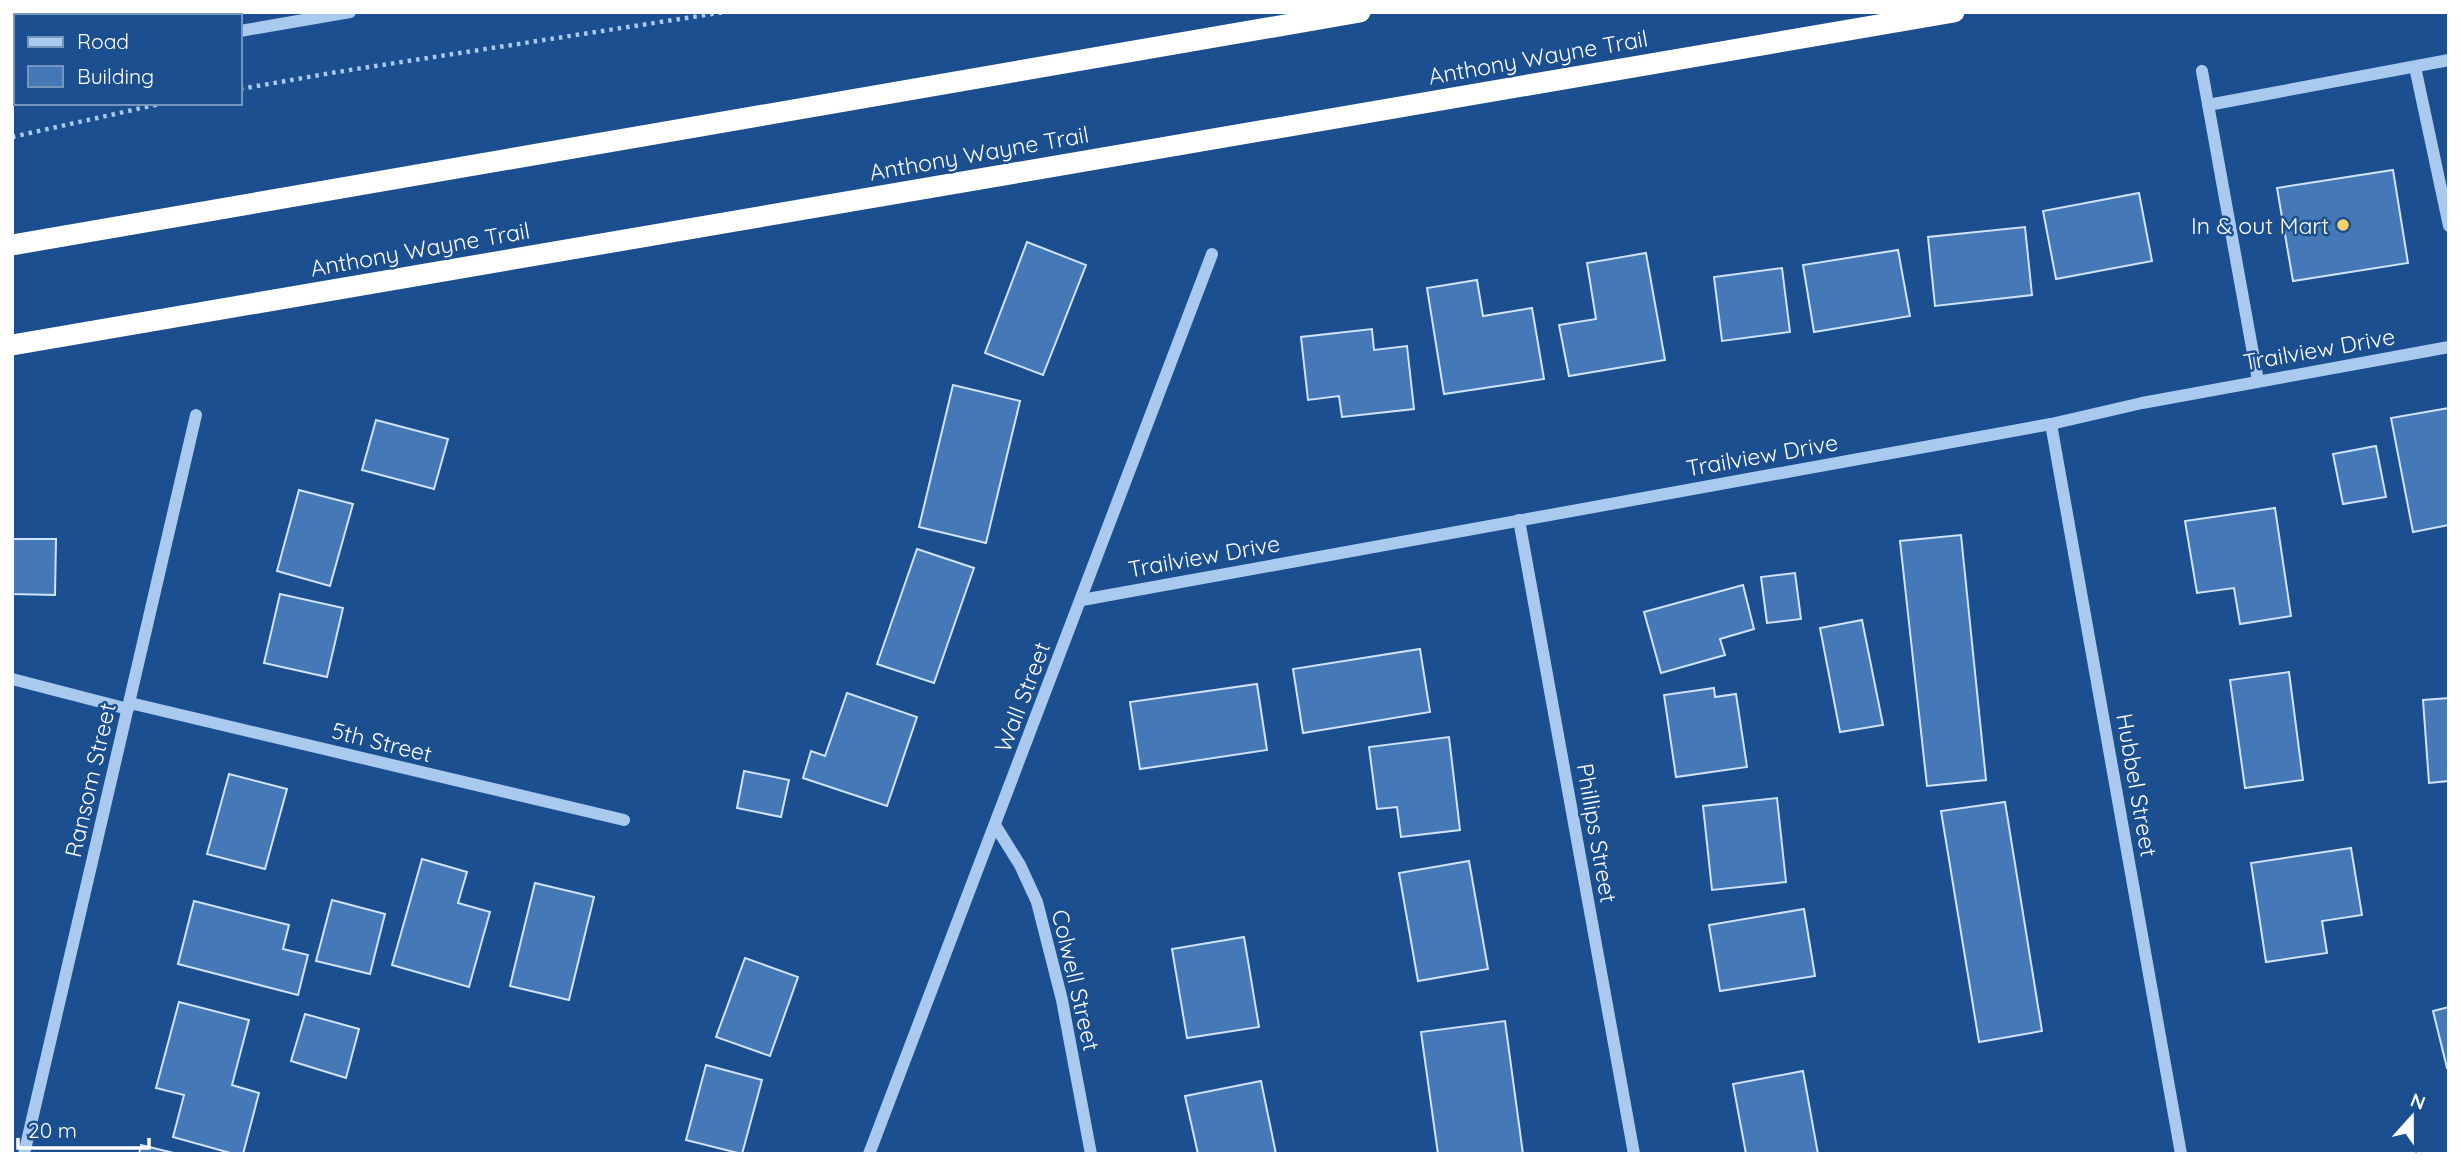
<svg xmlns="http://www.w3.org/2000/svg" width="2461" height="1166" viewBox="0 0 2461 1166" font-family="Quicksand,sans-serif">
  <rect width="100%" height="100%" fill="#1b4f8f"/>
  <g fill="#4478b7" stroke="#cfe3fa" stroke-width="2">
    <path d="M2393 170 2408 263 2293 281 2277 188Z"/>
    <path d="M2139 193 2152 261 2056 279 2043 211Z"/>
    <path d="M2025 227 2032 295 1935 306 1928 237Z"/>
    <path d="M1027 242 1086 265 1043 375 985 353Z"/>
    <path d="M1898 250 1910 316 1814 332 1803 265Z"/>
    <path d="M1646 253 1665 360 1569 376 1559 325 1596 319 1587 263Z"/>
    <path d="M1782 268 1790 332 1722 341 1714 277Z"/>
    <path d="M1477 280 1483 316 1532 308 1544 379 1444 394 1427 288Z"/>
    <path d="M1372 329 1374 350 1407 346 1414 409 1342 417 1339 396 1308 400 1301 337Z"/>
    <path d="M953 385 1020 401 986 543 919 527Z"/>
    <path d="M2449 408V525L2413 532 2391 418Z"/>
    <path d="M376 420 448 439 434 489 362 470Z"/>
    <path d="M2376 446 2386 497 2343 504 2333 454Z"/>
    <path d="M299 490 353 504 330 586 277 571Z"/>
    <path d="M2275 508 2291 616 2240 624 2234 588 2197 593 2185 521Z"/>
    <path d="M1961 535 1986 780 1927 786 1900 541Z"/>
    <path d="M12 539H56L55 595 12 594Z"/>
    <path d="M917 549 974 568 934 683 877 664Z"/>
    <path d="M1795 573 1801 619 1767 623 1761 577Z"/>
    <path d="M1743 585 1754 629 1720 639 1725 655 1661 673 1644 612Z"/>
    <path d="M280 594 343 608 327 677 264 663Z"/>
    <path d="M1862 620 1883 725 1840 732 1820 628Z"/>
    <path d="M1420 649 1430 712 1303 733 1293 669Z"/>
    <path d="M2289 672 2303 780 2245 788 2230 680Z"/>
    <path d="M1257 684 1267 750 1140 769 1130 702Z"/>
    <path d="M1714 688 1715 697 1736 694 1747 767 1676 777 1664 695Z"/>
    <path d="M847 693 917 717 887 806 803 778 811 751 825 756Z"/>
    <path d="M2449 698V781L2429 783 2423 700Z"/>
    <path d="M1449 737 1460 830 1401 837 1397 807 1377 809 1369 747Z"/>
    <path d="M744 771 789 780 781 817 737 808Z"/>
    <path d="M229 774 287 789 265 869 207 854Z"/>
    <path d="M1777 798 1786 882 1712 890 1703 806Z"/>
    <path d="M2005 802 2042 1031 1979 1042 1941 811Z"/>
    <path d="M2351 848 2362 915 2322 921 2327 953 2266 962 2251 863Z"/>
    <path d="M422 859 467 872 458 903 490 912 469 987 392 965Z"/>
    <path d="M1469 861 1488 969 1418 981 1399 873Z"/>
    <path d="M535 883 594 897 569 1000 510 986Z"/>
    <path d="M332 900 385 914 370 974 316 961Z"/>
    <path d="M194 901 289 925 283 949 308 955 298 995 178 964Z"/>
    <path d="M1804 909 1815 976 1720 991 1709 925Z"/>
    <path d="M1244 937 1259 1027 1187 1038 1172 949Z"/>
    <path d="M745 958 798 977 770 1056 716 1037Z"/>
    <path d="M179 1002 249 1020 232 1085 259 1093 243 1154H234L173 1137 184 1095 156 1088Z"/>
    <path d="M2449 1007V1068H2447L2433 1011Z"/>
    <path d="M305 1014 359 1029 346 1078 291 1061Z"/>
    <path d="M1505 1021 1523 1154H1438L1421 1032Z"/>
    <path d="M706 1065 762 1080 742 1154 686 1140Z"/>
    <path d="M1803 1071 1818 1154H1746L1733 1084Z"/>
    <path d="M1261 1081 1276 1154H1198L1185 1096Z"/>
    <path d="M141 1145 178 1154H139Z"/>
  </g>
  <g fill="none" stroke-linecap="round" stroke-linejoin="round">
    <g stroke="#a9c9ee" stroke-width="4.5" stroke-dasharray="3.5 5" stroke-linecap="butt">
      <path d="M240 89 337 72 725 12"/>
      <path d="M12 137 164 103"/>
    </g>
    <g stroke="#a9c9ee" stroke-width="12">
      <path d="M240 31 350 12"/>
      <path d="M2415 67 2449 226"/>
      <path d="M12 71 16 70"/>
      <path d="M2202 71 2258 381"/>
      <path d="M2208 105 2449 60"/>
      <path d="M2051 424 2181 1154"/>
      <path d="M1519 520 1634 1154"/>
      <path d="M1082 600 2051 424 2142 403 2449 347"/>
      <path d="M12 679 128 709"/>
      <path d="M130 703 624 820"/>
      <path d="M995 825 1020 865 1037 902 1062 1000 1091 1154"/>
      <path d="M24 1154 196 415"/>
      <path d="M869 1154 1212 254"/>
    </g>
    <g stroke="#fff" stroke-width="21">
      <path d="M12 245 1360 12"/>
      <path d="M12 345 1954 12"/>
    </g>
  </g>
  <circle fill="#ffd166" stroke="#1b4f8f" stroke-width="2.5" cx="2343" cy="225" r="7"/>
  <g text-anchor="middle" dominant-baseline="central" stroke-width="5" stroke-linejoin="round" paint-order="stroke">
    <g font-size="23" fill="#fff" stroke="#1b4f8f">
      <text transform="translate(1538 57) rotate(-10)">Anthony Wayne Trail</text>
      <text transform="translate(979 153) rotate(-10)">Anthony Wayne Trail</text>
      <text transform="translate(420 249) rotate(-10)">Anthony Wayne Trail</text>
      <text transform="translate(2319 349) rotate(-10)">Trailview Drive</text>
      <text transform="translate(1762 455) rotate(-10)">Trailview Drive</text>
      <text transform="translate(1204 556) rotate(-10)">Trailview Drive</text>
      <text transform="translate(1022 697) rotate(-69)">Wall Street</text>
      <text transform="translate(382 742) rotate(14)">5th Street</text>
      <text transform="translate(90 780) rotate(-77)">Ransom Street</text>
      <text transform="translate(2137 785) rotate(80)">Hubbel Street</text>
      <text transform="translate(1597 833) rotate(80)">Phillips Street</text>
      <text transform="translate(1076 980) rotate(77)">Colwell Street</text>
    </g>
    <g font-size="23" fill="#fff" stroke="#1b4f8f" text-anchor="end">
      <text x="2329" y="225">In &amp; out Mart</text>
    </g>
  </g>
  <rect width="2461" height="1166" fill="none" stroke="#ffffff" stroke-width="28"/>
  <rect x="14" y="14" width="228" height="91" fill="#1b4f8f" stroke="#7695bc" stroke-width="2"/>
  <rect x="28" y="37" width="35" height="10" fill="#a9c9ee" stroke="#7695bc" stroke-width="2"/>
  <text x="77" y="49" font-size="21" fill="#ffffff">Road</text>
  <rect x="28" y="66" width="35" height="21" fill="#4478b7" stroke="#7695bc" stroke-width="2"/>
  <text x="77" y="84" font-size="21" fill="#ffffff">Building</text>
  <g transform="translate(2412 1117) rotate(21)" stroke="#1b4f8f" stroke-width="5" paint-order="stroke">
  <path d="M0-5L12 26L0 18L-12 26Z" fill="#ffffff"/>
  <text y="-10" font-size="19" font-weight="bold" text-anchor="middle" fill="#ffffff">N</text>
  </g>
  <path d="M18 1138v10h131v-10" fill="none" stroke="#ffffff" stroke-width="3.5"/>
  <text x="28" y="1138" font-size="21" fill="#ffffff" stroke="#1b4f8f" stroke-width="5" paint-order="stroke">20 m</text>
</svg>
